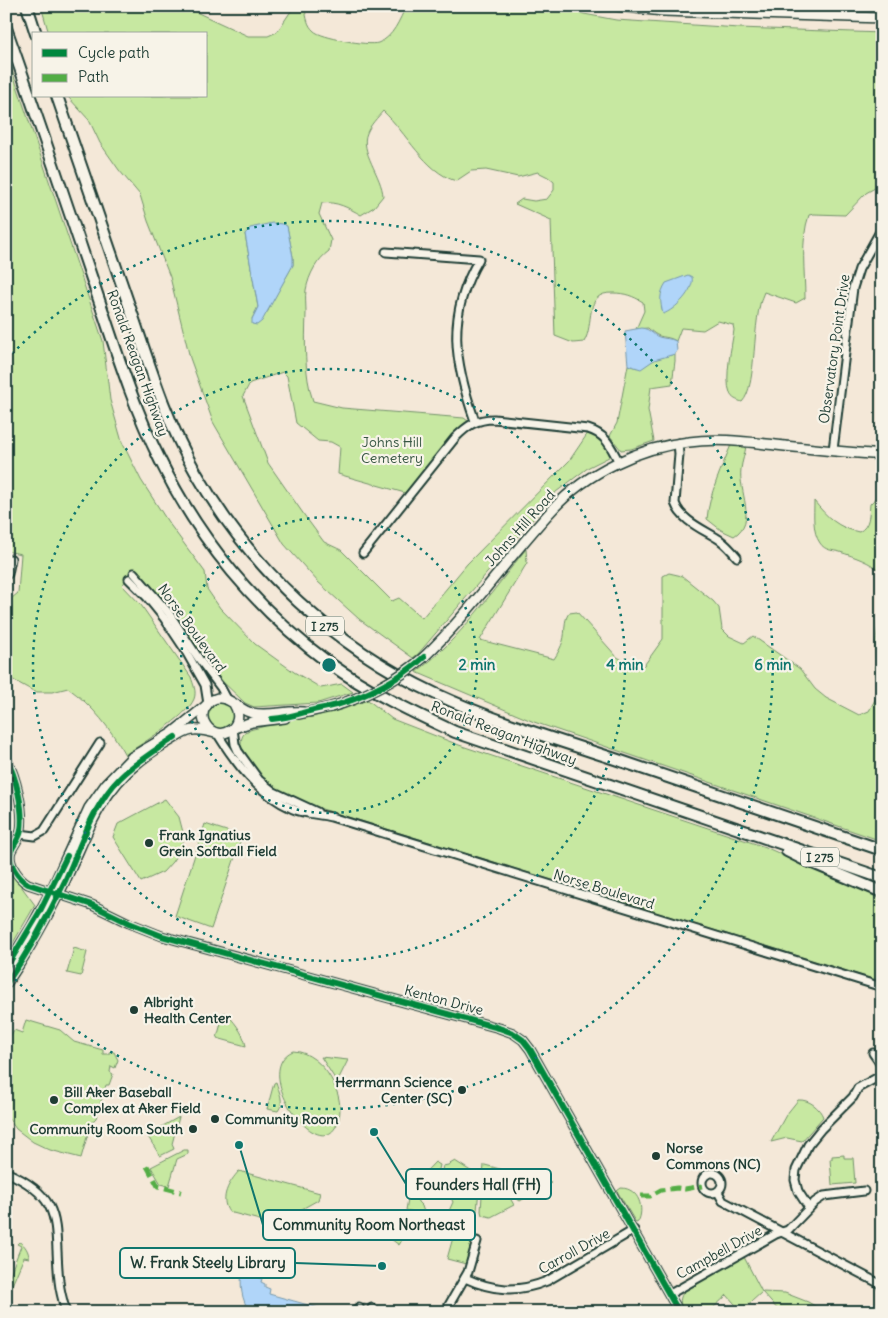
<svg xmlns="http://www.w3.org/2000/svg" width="888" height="1318" viewBox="0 0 888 1318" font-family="Delius,sans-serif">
  <rect width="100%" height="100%" fill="#f4e8d8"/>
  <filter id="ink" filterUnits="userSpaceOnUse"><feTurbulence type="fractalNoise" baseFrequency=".02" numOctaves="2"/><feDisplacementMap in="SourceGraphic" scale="10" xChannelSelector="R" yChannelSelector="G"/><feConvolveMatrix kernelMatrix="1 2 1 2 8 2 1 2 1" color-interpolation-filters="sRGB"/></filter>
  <g filter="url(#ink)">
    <g fill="#c7e8a1" stroke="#73926a" fill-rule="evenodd">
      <path d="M41 6H183L248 36H268L277 32 293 8 300 6 305 10C307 18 307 25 314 31 321 38 368 46 378 43 393 38 400 19 406 6H557L584 14 616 20 739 28 882 33V184L866 193 845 215 814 214 809 215C800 241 805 272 805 298L796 303 764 292C751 320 758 386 742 402 737 400 732 399 730 393 724 378 732 345 734 330L733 325 718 321 703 330 681 328 676 341C664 334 661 341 648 328L636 329 644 311 643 302C633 296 625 293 613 293 583 292 595 324 584 342L573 343 555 336 551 220 515 204 522 199 534 201 547 199 554 190V182L548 177 538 172 518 177 486 170 471 171 456 181C425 172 406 132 383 111 378 117 370 125 367 133 359 151 382 176 383 196L374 207 361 215C349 208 336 201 322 203L319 214 331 240 329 251C317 260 309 274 306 290 305 297 306 305 306 313 305 342 304 374 313 401L342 408 464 418 468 421 442 448 405 493 338 474 340 447 331 442 318 441 296 423 287 376 283 372 250 383 243 396 268 463 307 519 324 542 341 550 392 601 399 598 422 618 467 564 569 461 588 433C599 437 611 444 609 457L589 467 556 492 418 654 413 658 359 619 318 582 284 544 213 422 190 358 170 277 148 221 140 195 119 170 100 143 89 120 69 98V96H206V34H49ZM287 227 293 257V265L271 304 268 311 257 325 252 319 258 307 245 234Z"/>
      <path d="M6 53 103 341 110 400 122 442 141 480 168 522 205 572 207 589 220 608 255 644 294 672 321 688 342 684 353 692 318 703 254 707 245 703 220 679 218 680 210 671 162 600 135 571 122 585 141 605 191 677C193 684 197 691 194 699 187 717 142 743 125 755 112 730 92 705 68 688L52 692H35L6 676V603L18 593 21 554 6 551Z"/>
      <path d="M675 354V361L672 384 651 387 648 410 654 441 631 449 621 450 610 436 617 423 628 365C642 371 643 366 654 360 660 357 668 356 675 354Z"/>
      <path d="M731 445 746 446C745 454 742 461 741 469 738 491 758 521 734 536L721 530 707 519C709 494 722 467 731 445Z"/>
      <path d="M882 473V573C871 562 855 557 840 552 833 550 825 551 820 543 812 532 814 514 814 501 827 517 838 528 859 532 870 526 869 515 870 504 880 496 878 484 882 473Z"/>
      <path d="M526 549 527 563 480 640 554 659C558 653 561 647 563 641 566 631 563 621 569 613L577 612 617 657 640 669 645 664 663 639V576L669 573 682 576 713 601 719 608 722 629 729 636 744 643 753 636 800 669 815 689 826 698 859 715 869 711 877 696 875 648 882 593V841L534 722 416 672C460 640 492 591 526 549Z"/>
      <path d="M368 700 392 719 459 745 765 847 882 899V982L309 805C288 797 263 786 250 766 245 759 242 752 238 745L241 744C241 724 261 732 271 722L313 717Z"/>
      <circle cx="221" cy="716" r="13"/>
      <path d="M165 799 179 817 184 836 181 848 172 862 163 872 141 882 113 837 118 824Z"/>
      <path d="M205 824 242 836 211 929 175 916Z"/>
      <path d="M6 872 15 878 35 905 6 955Z"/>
      <path d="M74 948 87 952 81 976 67 973Z"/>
      <path d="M224 1012C233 1019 244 1034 246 1046L217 1038Z"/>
      <path d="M26 1020 60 1030 74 1042 103 1050V1054H109V1052H114L118 1060 115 1068 111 1066 110 1072 113 1074 109 1085H106L96 1118 91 1123 81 1158 50 1150 33 1142 16 1129 6 1115V1043L14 1030 22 1033Z"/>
      <path d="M293 1051C323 1052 349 1098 337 1124 319 1167 249 1070 293 1051Z"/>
      <path d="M321 1057 348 1060 337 1082Z"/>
      <path d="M276 1082C279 1092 285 1102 278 1111L267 1109 274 1083Z"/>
      <path d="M798 1100C809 1099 820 1108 823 1117L802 1141 787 1138 771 1142 786 1115Z"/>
      <path d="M179 1117 172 1144 174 1149 160 1156 147 1135Z"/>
      <path d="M184 1150H188V1154L177 1159 169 1186 161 1184 151 1167Z"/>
      <path d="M844 1155V1158H853L855 1183 832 1185 830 1159H832V1156Z"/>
      <path d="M455 1161 480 1177 477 1211 471 1216 449 1211 453 1202 445 1186 439 1188 438 1186 443 1166 448 1165Z"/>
      <path d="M435 1162 440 1165 436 1182 418 1194 417 1197 418 1202 422 1206 425 1215 423 1216 419 1213 406 1210 410 1188Z"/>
      <path d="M484 1165H485L551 1183 520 1201 483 1176Z"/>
      <path d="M239 1171 320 1193 318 1200 275 1224 229 1212C219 1198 229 1182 239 1171Z"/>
      <path d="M483 1179 510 1198 514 1205 491 1217 482 1215 481 1211Z"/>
      <path d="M621 1188C639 1188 645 1209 638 1222L636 1223 617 1191Z"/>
      <path d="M405 1216 414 1220 399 1245 391 1239 400 1227Z"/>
      <path d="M459 1216C462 1217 467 1218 470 1220 477 1227 468 1255 466 1264L447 1259Z"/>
      <path d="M19 1242C25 1244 29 1252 29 1258L24 1257 6 1299V1285L21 1246 17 1244Z"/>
      <path d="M744 1257 762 1292 785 1293 808 1302 825 1312H780L762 1292 741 1311 727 1295 711 1310 712 1312H684C679 1303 679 1298 685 1290Z"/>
    </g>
    <g fill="#b0d5f9" stroke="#7698aa">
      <path d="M272 223 283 224 287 226 293 257V265L262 321 257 325 252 324V319L258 307 245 234 250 228Z"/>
      <path d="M688 275 692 277C695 290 675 310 663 314 660 302 659 294 666 283Z"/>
      <path d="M641 328C651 329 651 334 659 337 665 339 670 338 676 341L677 351 675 354 654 360 641 369 628 365 625 331Z"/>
      <path d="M242 1270 258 1274 257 1277 262 1279 261 1282 265 1284V1287L270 1289 269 1294 326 1310V1312H250C241 1299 240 1286 242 1270Z"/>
    </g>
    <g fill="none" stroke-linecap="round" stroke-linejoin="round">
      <path stroke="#c9c6b7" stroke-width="7" stroke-dasharray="7 3.5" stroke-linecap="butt" d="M359 1307 366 1306 372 1308"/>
      <g stroke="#1f3d34" stroke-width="11">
        <g id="minor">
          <path d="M853 17V6"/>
          <path d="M386 252 479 259C446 315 454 362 475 421"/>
          <path d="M678 443 679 454 675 503C681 521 705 530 720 540 727 545 732 551 737 557"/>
          <path d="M833 450 853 288 859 269 882 228"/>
          <path d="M363 553 455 438C467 426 476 419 494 419L588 429C607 435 610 446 619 462"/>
          <path d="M134 573 168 612 199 659 221 688 227 699"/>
          <path d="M6 575 8 574 11 559"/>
          <path d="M129 579 147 597 164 618 184 648 205 685 208 704"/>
          <path d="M233 728 235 744 238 751 259 780 274 792 317 812"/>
          <path d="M217 733C236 764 259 794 293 809 305 814 319 814 331 817L882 987"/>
          <path d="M6 758C16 777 24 809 21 830 20 838 14 844 11 851 7 863 18 878 28 884L92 905 129 923 162 936 499 1028 513 1033 523 1040 530 1049 679 1312"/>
          <path d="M20 834 35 836 44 831 100 743"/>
          <path d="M873 1053 882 1066"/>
          <path d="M6 1172C67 1199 53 1226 59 1281 60 1291 63 1302 66 1312"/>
          <circle cx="712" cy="1183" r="10"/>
          <path d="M718 1192 723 1201 882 1285"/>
          <path d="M809 1208 798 1191 795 1180 796 1170 808 1145 821 1129 853 1097 858 1088 882 1075"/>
          <path d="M465 1278C493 1291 518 1293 547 1281L634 1230"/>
          <path d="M670 1294 776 1234 788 1230 815 1202 824 1196 864 1191"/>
          <path d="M372 1308 375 1312"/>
          <path d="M354 1312 359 1307"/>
          <path d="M445 1312 468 1272 477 1241"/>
        </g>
      </g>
      <g stroke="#1f3d34" stroke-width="12">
        <g id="major">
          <path d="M617 6 663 11 882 18"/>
          <path d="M424 657C471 612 508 557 553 509 587 472 640 447 689 442 718 438 747 442 776 445 811 449 847 452 882 455"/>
          <path d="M234 704C248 726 219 745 206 725 197 712 210 694 225 699 235 702 242 711 252 713 269 717 286 710 303 712"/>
          <path d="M299 714 331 707"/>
          <path d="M234 728 252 722 285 718"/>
          <path d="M6 968 31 928 51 891 89 808 106 784 132 757 171 734 207 705"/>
          <path d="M6 984C26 955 42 926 58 895 91 830 97 783 166 743 187 731 189 726 215 733"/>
        </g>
      </g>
      <g stroke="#1f3d34" stroke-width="14">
        <g id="highway">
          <path d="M27 6 36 34"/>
          <path d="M6 28C36 113 65 199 94 285 114 344 132 404 160 460 199 540 257 610 329 663 368 691 412 712 455 732L882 878"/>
          <path d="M57 96C82 167 106 238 130 308 149 363 166 421 195 471 250 568 334 647 436 694 494 721 557 740 618 760 706 790 794 820 882 850"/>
          <path d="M787 851 803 859 882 892"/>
        </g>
      </g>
      <use href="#minor" stroke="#f7f3e8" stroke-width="7"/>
      <use href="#major" stroke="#f7f3e8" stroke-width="9"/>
      <use href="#highway" stroke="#f7f3e8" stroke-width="10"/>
      <g stroke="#1f3d34" stroke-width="12" stroke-linecap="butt">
        <path id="major-bridge" d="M331 707C363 698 398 680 424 657"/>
      </g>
      <use href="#major-bridge" stroke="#f7f3e8" stroke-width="9"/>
      <g stroke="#52ad45" stroke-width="5" stroke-dasharray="10 5" stroke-linecap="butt">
        <path d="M147 1166 158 1186 181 1192"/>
        <path d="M641 1196H650L661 1190 677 1188 685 1189 702 1186"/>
        <path d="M420 1220 431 1214"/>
      </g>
      <g stroke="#f7f3e8" stroke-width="9">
        <g id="cycleway">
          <path d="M272 719C283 718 292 716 302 713 314 709 327 708 340 704 369 695 401 678 424 657"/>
          <path d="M6 758C16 777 24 809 21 830 20 838 14 844 11 851 7 863 18 878 28 884L92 905 129 923 162 936 499 1028 513 1033 523 1040 530 1049 679 1312"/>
          <path d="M6 968 39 913 67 856"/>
          <path d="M6 984C29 951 48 917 65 881 81 846 92 806 120 778 137 761 156 750 175 737"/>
        </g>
      </g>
      <use href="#cycleway" stroke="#00873e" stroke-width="6"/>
    </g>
  </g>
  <g fill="none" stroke="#0f766e" stroke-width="2.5" stroke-dasharray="2.5 5">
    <circle cx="329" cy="665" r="148"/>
    <circle cx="329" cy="665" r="296"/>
    <path d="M7 359A444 444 0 1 1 7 971"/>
  </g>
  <g fill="#1f3d34" stroke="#f7f3e8" stroke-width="2">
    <circle cx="149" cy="843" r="5"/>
    <circle cx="134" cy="1010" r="5"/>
    <circle cx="462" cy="1090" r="5"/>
    <circle cx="54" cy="1100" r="5"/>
    <circle cx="215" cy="1119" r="5"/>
    <circle cx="193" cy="1129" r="5"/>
    <circle cx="656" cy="1156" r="5"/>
  </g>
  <g text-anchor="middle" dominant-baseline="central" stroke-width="4.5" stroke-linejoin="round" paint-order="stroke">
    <g fill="#f7f3e8" stroke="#60746a" stroke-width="1">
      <rect x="306" y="616.5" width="38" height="19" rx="4"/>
      <rect x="801" y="847.5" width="38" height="19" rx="4"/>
    </g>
    <g font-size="12" font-weight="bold" fill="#1f3d34">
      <text x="325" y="626">I 275</text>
      <text x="820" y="857">I 275</text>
    </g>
    <g font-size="14" fill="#1f3d34" stroke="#f7f3e8">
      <text transform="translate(834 349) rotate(-82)">Observatory Point Drive</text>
      <text transform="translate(138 363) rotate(70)">Ronald Reagan Highway</text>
      <text transform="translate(520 528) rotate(-48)">Johns Hill Road</text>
      <text transform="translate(192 628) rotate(54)">Norse Boulevard</text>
      <text transform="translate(504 733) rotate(21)">Ronald Reagan Highway</text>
      <text transform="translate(604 889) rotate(17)">Norse Boulevard</text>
      <text transform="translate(444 1000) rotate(15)">Kenton Drive</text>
      <text transform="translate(574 1251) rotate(-29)">Carroll Drive</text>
      <text transform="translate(719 1252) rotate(-29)">Campbell Drive</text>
    </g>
    <g font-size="14" fill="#385744" stroke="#f7f3e8">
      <text x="392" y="442">Johns Hill<tspan x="392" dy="16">Cemetery</tspan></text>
    </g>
    <g font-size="14" font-weight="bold" fill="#1f3d34" stroke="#f7f3e8" text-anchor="start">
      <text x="159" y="835">Frank Ignatius<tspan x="159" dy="16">Grein Softball Field</tspan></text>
      <text x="144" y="1002">Albright<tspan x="144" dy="16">Health Center</tspan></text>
      <text x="452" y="1082" text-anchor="end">Herrmann Science<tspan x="452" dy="16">Center (SC)</tspan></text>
      <text x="64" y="1092">Bill Aker Baseball<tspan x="64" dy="16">Complex at Aker Field</tspan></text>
      <text x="225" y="1119">Community Room</text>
      <text x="183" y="1129" text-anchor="end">Community Room South</text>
      <text x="666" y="1148">Norse<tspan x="666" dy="16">Commons (NC)</tspan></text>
    </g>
  </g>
  <circle cx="329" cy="665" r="8" fill="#0f766e" stroke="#f7f3e8" stroke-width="2.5"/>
  <g font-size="15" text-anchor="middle" font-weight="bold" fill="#0f766e" stroke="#f7f3e8" stroke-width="4.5" stroke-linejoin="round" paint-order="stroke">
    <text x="477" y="670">2 min</text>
    <text x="625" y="670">4 min</text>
    <text x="773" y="670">6 min</text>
  </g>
  <path fill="none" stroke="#0f766e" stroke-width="2" d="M374 1132L406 1184M239 1145L263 1225M382 1266L295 1263"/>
  <g fill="#0f766e" stroke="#f7f3e8" stroke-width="2">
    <circle cx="374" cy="1132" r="5"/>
    <circle cx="239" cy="1145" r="5"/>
    <circle cx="382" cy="1266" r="5"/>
  </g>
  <g fill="#f7f3e8" stroke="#0f766e" stroke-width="2">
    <rect x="406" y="1169" width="145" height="30" rx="5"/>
    <rect x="263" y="1210" width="212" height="30" rx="5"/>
    <rect x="120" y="1248" width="175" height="30" rx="5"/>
  </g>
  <g font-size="15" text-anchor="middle" font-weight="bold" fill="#1f3d34">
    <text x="478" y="1190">Founders Hall (FH)</text>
    <text x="369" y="1230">Community Room Northeast</text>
    <text x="208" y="1268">W. Frank Steely Library</text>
  </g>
  <rect width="888" height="1318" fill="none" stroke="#f7f3e8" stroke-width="25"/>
  <rect x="12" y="12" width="863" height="1293" fill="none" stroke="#1f3d34" stroke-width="2" filter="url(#ink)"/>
  <rect x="32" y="32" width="175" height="65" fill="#f7f3e8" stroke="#a1aaa0"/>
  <rect x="42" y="49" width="25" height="8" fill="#00873e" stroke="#a1aaa0"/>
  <text x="78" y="58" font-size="15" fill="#1f3d34">Cycle path</text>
  <rect x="42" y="74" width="25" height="8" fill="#52ad45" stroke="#a1aaa0"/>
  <text x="78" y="82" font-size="15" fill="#1f3d34">Path</text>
</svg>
